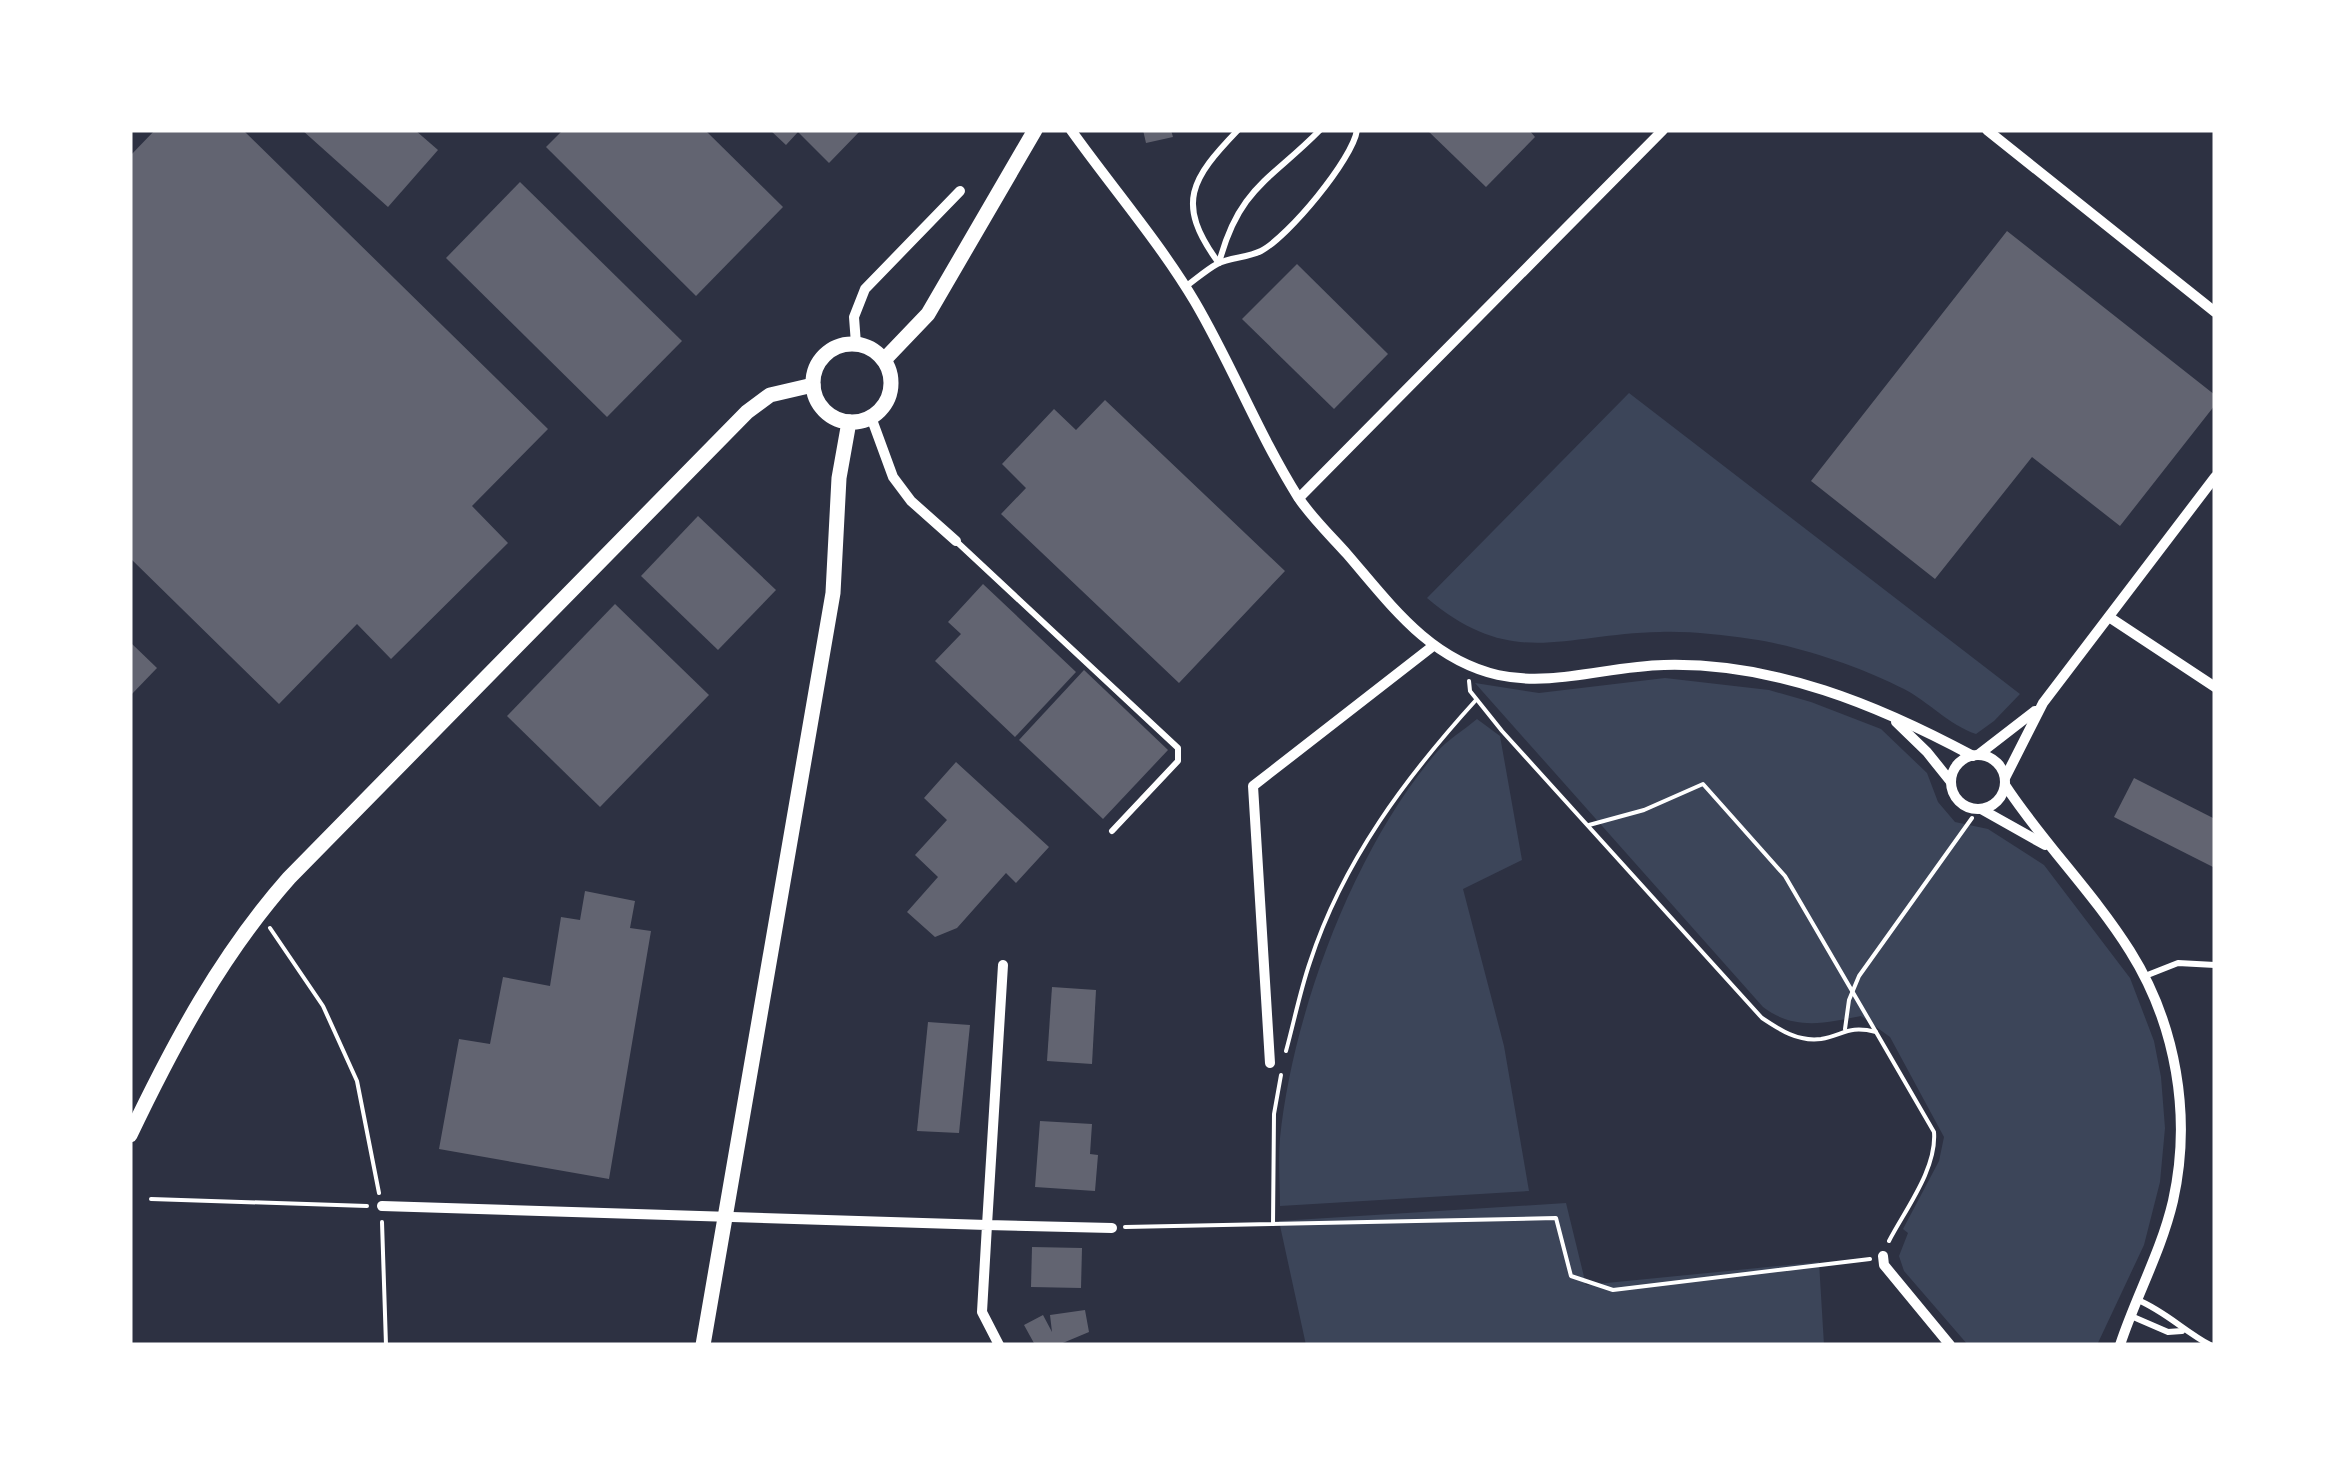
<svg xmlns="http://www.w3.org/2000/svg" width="2345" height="1475" viewBox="0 0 2345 1475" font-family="Karla,sans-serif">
  <rect width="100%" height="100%" fill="#2d3142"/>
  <g fill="#3c4559">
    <path d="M1629 393 2020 694 1994 721 1976 734C1949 725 1929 702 1904 689 1861 667 1800 646 1751 639 1722 635 1689 631 1660 632 1562 634 1512 670 1427 598Z"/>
    <path d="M1665 678 1769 690 1811 702 1881 729 1927 773 1938 802 1955 822 1988 829 2044 865 2130 978 2154 1041 2161 1077 2165 1128 2160 1182 2144 1245 2097 1345H1968L1904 1271 1899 1256 1908 1233 1903 1229 1939 1161 1944 1137 1890 1037 1861 1016C1826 1023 1794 1031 1763 1007L1475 683 1539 693Z"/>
    <path d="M1477 719 1500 736 1522 860 1463 889 1504 1046 1529 1191 1280 1206C1280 1184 1278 1160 1280 1138 1293 1012 1354 849 1436 753 1447 740 1464 730 1477 719Z"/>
    <path d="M1566 1203 1586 1285 1819 1262 1824 1345H1306L1279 1221Z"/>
  </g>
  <g fill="#626471">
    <path d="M155 130H243L548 429 472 506 508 543 391 659 357 624 279 704 130 558V156Z"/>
    <path d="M302 130H415L438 150 388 207Z"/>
    <path d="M563 130H705L783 207 696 296 546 147Z"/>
    <path d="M770 130H861L829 163 798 132 786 145Z"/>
    <path d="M1143 130H1171L1173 137 1146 143Z"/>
    <path d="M1427 130H1529L1535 137 1486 187Z"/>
    <path d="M520 182 682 341 607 417 446 258Z"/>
    <path d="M2007 231 2215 395V405L2120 526 2032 457 1935 579 1811 481Z"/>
    <path d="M1297 264 1388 354 1334 409 1242 319Z"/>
    <path d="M1105 400 1285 571 1179 683 1001 514 1026 488 1002 464 1054 409 1076 430Z"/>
    <path d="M698 516 776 590 718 650 641 576Z"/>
    <path d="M983 584 1076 672 1015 737 935 661 961 634 948 622Z"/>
    <path d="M615 604 709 695 600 807 507 716Z"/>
    <path d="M130 642 157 668 130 696Z"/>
    <path d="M1084 670 1168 750 1103 819 1019 740Z"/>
    <path d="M956 762 1049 847 1016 883 1006 873 957 928 935 937 907 912 938 877 915 855 947 820 924 798Z"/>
    <path d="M2134 778 2215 819V868L2114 817Z"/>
    <path d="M585 891 635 901 630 928 651 931 609 1179 439 1149 459 1039 490 1044 503 977 550 986 561 917 580 920Z"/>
    <path d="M1052 987 1096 990 1092 1064 1047 1061Z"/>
    <path d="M928 1022 970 1025 959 1133 917 1131Z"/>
    <path d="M1040 1121 1092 1124 1090 1154 1098 1155 1095 1191 1035 1187Z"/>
    <path d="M1032 1247 1082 1248 1081 1288 1031 1287Z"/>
    <path d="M1085 1310 1089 1332 1058 1345H1035L1024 1325 1043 1315 1052 1332 1050 1315Z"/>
  </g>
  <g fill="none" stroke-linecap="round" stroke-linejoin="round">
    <g stroke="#fff" stroke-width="4">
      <path d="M1469 681 1470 691 1502 731 1762 1018C1780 1030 1798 1042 1821 1039 1844 1035 1848 1025 1876 1032L1934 1132C1937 1169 1905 1210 1889 1241"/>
      <path d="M1589 825 1644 810 1703 784 1785 876 1876 1032"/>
      <path d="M270 928 323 1006 357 1081 379 1193"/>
      <path d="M1845 1029 1849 1000 1859 976 1972 818"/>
      <path d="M1286 1051C1294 1022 1300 991 1310 962 1343 861 1406 777 1476 700"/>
      <path d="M151 1199 367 1206"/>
      <path d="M382 1222 386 1345"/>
      <path d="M1273 1224 1274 1114 1281 1075"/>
      <path d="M1125 1227 1556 1218 1571 1276 1613 1290 1870 1259"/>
    </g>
    <g stroke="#fff" stroke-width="6">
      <path d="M1218 262C1175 203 1191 179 1238 130"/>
      <path d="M1219 263C1239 187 1271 180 1320 130"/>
      <path d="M1185 287C1195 280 1206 270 1217 264 1230 257 1247 258 1261 251 1288 237 1353 159 1357 130"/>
      <path d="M957 542 1178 748V761L1112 831"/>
      <path d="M2145 976 2178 963 2215 965"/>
      <path d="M2138 1300C2166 1312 2184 1331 2210 1345"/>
      <path d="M2131 1316 2168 1332 2182 1331"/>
    </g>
    <g stroke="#fff" stroke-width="10">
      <path d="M1071 130C1111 186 1160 243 1195 302 1232 365 1259 435 1298 497 1311 517 1331 536 1347 554 1391 605 1429 659 1498 675 1553 687 1608 666 1664 665 1774 662 1878 705 1973 756"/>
      <path d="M1987 130 2215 312"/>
      <path d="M856 344 854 317 865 289 960 191"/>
      <path d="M871 417 893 477 911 501 956 541"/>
      <path d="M1299 498 1663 130"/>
      <path d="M2109 617 2215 687"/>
      <path d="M1896 722 1927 752 1951 782"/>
      <path d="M1978 755 2035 711"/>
      <circle cx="1978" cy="782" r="27"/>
      <path d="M2005 778 2043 703 2215 477"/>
      <path d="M2005 785C2043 843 2093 892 2130 951 2176 1024 2192 1116 2173 1201 2161 1252 2136 1296 2120 1345"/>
      <path d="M1981 809 2045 845"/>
      <path d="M1003 965 987 1225 1112 1228"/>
      <path d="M1270 1063 1253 786 1433 646"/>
      <path d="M382 1206 987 1225 982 1312 999 1345"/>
      <path d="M1883 1256 1884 1265 1950 1345"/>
    </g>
    <g stroke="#fff" stroke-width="15">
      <circle cx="852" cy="383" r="39"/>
      <path d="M884 360 928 314 1035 130"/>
      <path d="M130 1135C174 1043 221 955 289 878L747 412 770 395 813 385"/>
      <path d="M703 1345 833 593 839 478 849 422"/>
    </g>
  </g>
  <rect width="2345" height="1475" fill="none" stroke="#ffffff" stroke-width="265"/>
</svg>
